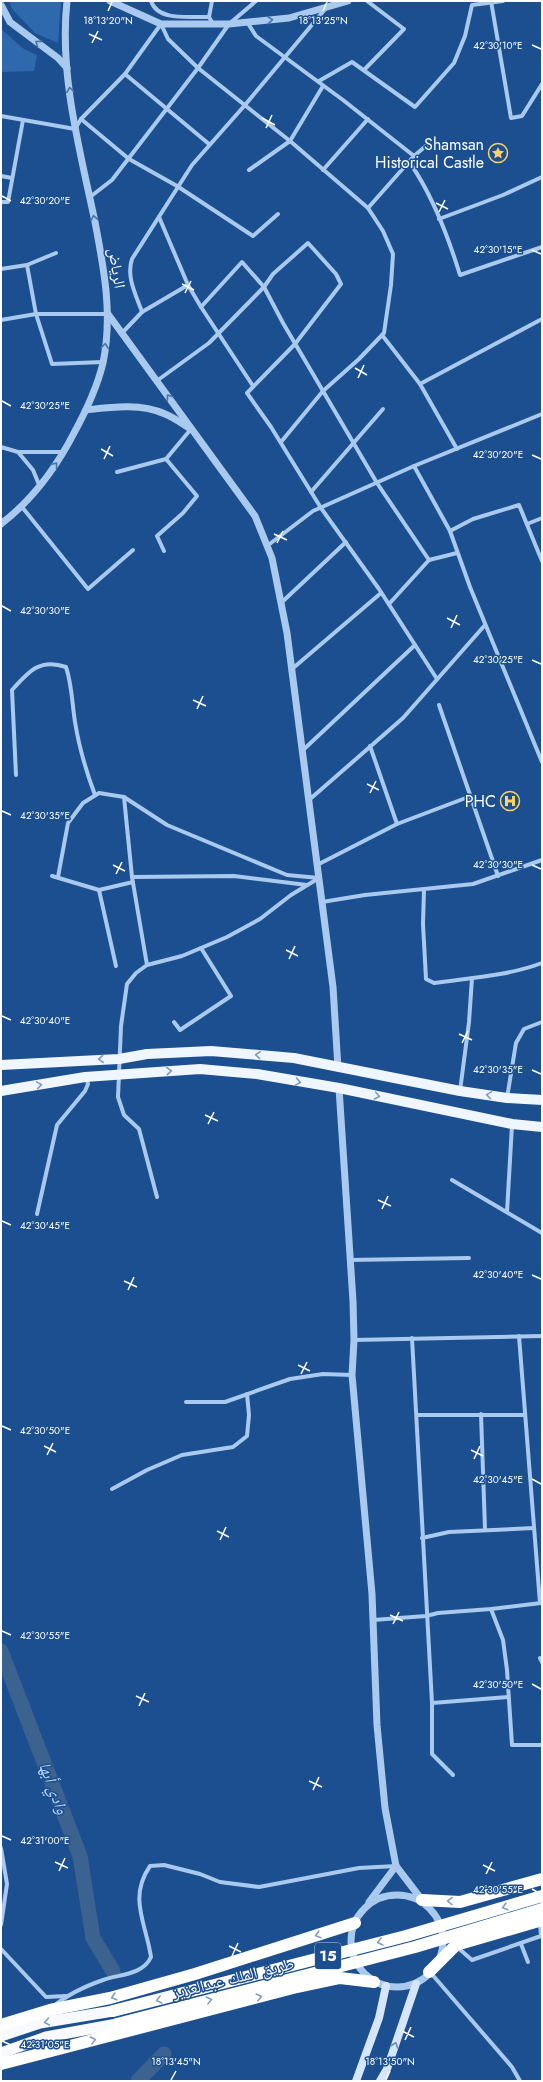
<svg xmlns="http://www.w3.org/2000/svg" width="543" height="2082" viewBox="0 0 543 2082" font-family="Jost,'Noto Naskh Arabic',sans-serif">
  <rect width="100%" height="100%" fill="#1b4f8f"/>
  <g fill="#2e69ad">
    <path d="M9 1H61L58 43 35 33 12 9Z"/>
    <path d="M1 29 24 49 37 55 34 71 1 72Z"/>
  </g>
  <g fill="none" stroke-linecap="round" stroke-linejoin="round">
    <g stroke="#3c6290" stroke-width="15">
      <path d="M1 1651 80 1856 93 1938 113 1971"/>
      <path d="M138 2081 164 2054"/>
    </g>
    <g stroke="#a9c9ee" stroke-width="4">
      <path d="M151 1C158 22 191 16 209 17"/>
      <path d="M212 1 209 17 213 24"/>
      <path d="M491 1 511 118 522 116 542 84"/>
      <path d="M247 22 256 36 343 100 414 156"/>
      <path d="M364 70 404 29 367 1"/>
      <path d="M125 74 209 144"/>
      <path d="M319 81 352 62 415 107 454 63 465 36 472 5 503 1"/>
      <path d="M1 116 75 129 81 119 125 74 161 24 168 39 198 68 290 141 323 86"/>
      <path d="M81 119 129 159 177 186 253 236 278 214"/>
      <path d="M410 163C433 196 448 236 460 275L542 247"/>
      <path d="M249 170 290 141 368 208 383 231 393 254 391 285 384 333 359 359 323 391 281 442"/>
      <path d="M323 170 368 119"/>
      <path d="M1 176 12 178"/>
      <path d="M90 197 112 180 198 68 229 24 256 1"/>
      <path d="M1 202H8L23 120"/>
      <path d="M368 208 414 156 427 145"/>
      <path d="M159 217 188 285 201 307 253 386"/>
      <path d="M439 219 503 195 542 177"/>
      <path d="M27 265 36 314 52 364 103 362"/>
      <path d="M1 269 27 265 56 253"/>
      <path d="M201 307 242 262 264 287 283 323 377 483 429 560"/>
      <path d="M142 312C136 295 126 277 132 259L192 165 245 105 326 8"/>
      <path d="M1 320 36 314H108"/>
      <path d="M122 333 142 312 188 285"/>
      <path d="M382 335 420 384 457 449"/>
      <path d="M158 380 209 343 264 287 273 274 308 243 336 274 341 284 295 344 247 393 271 427 321 508 379 589 437 679"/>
      <path d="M420 384 542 319"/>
      <path d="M1 447 18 452"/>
      <path d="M414 466 450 531 470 587 542 762"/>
      <path d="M117 472 166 459 191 429"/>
      <path d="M40 487 33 470 18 452H64"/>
      <path d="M311 492 383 409"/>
      <path d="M22 507 88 589 133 550"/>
      <path d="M527 524 542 518"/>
      <path d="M450 531 473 519 519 505 542 561"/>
      <path d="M267 546 313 511 414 466 542 414"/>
      <path d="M164 551 157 536 183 513 197 496 166 459"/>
      <path d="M281 603 346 542"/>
      <path d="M389 604 429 560 457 553"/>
      <path d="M292 669 381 593"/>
      <path d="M439 705 498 876"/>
      <path d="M370 746 397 824"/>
      <path d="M302 751 415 645"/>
      <path d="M16 775 12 690C29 671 40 658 66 667 72 685 72 703 75 722 79 747 86 771 95 795"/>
      <path d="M124 797 132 877 147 965"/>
      <path d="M309 800 403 718 485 625"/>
      <path d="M317 865 397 824 471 796"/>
      <path d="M52 876 99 890 133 882"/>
      <path d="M58 877 68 823 83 803 99 793 124 797 167 825 287 875 319 878"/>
      <path d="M132 877 234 876 307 885"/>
      <path d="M99 890 116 966"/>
      <path d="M424 890 423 924 426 979 434 983C470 978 507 976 542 963"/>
      <path d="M322 902 365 895 473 884 542 860"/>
      <path d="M174 1022 180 1030 231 996 201 948"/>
      <path d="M460 1091 469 1022 472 978"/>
      <path d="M507 1098 516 1043 524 1029 542 1022"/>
      <path d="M452 1180 542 1233"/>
      <path d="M157 1197 139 1129 124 1115 118 1097 121 1026 127 984 136 973 147 965 182 956 227 937 260 919 291 895 319 878"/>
      <path d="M507 1212 512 1125"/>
      <path d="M37 1214 57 1125 85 1091 88 1084 86 1077"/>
      <path d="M349 1260 469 1258"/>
      <path d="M519 1336 540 1603"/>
      <path d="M412 1338 432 1703V1754L453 1775"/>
      <path d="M354 1340 542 1336"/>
      <path d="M186 1402H225L290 1379 323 1374 352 1375"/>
      <path d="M481 1414 485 1529"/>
      <path d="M417 1415H525"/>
      <path d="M112 1489 147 1470 182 1455 233 1447 247 1436 249 1415 247 1394"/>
      <path d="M422 1538 449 1532 534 1528"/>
      <path d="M491 1609 503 1640 507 1670 512 1745H542"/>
      <path d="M373 1620 426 1616 438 1613 491 1609 541 1603"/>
      <path d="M540 1658 542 1662"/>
      <path d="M432 1703 508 1697"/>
      <path d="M1 1848 7 1884 1 1925"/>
      <path d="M521 1944 528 1962"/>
      <path d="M457 1947 472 1960 541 1936 540 1922"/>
      <path d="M1 1949 46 1997 66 1996"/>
      <path d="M430 1972 512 2067 520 2081"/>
      <path d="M54 2006C68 1994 86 1986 103 1980 120 1974 143 1975 151 1957 146 1923 128 1898 150 1866L164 1865 200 1874 220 1882 259 1887 359 1868 396 1866"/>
    </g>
    <g stroke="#a9c9ee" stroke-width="7">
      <path d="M110 1 161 24H229L289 18 348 1"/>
      <path d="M1 5 10 22 58 58 67 68"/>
      <path d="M108 314 255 516 272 558 287 633 333 987 338 1068"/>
      <path d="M86 410C112 407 141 403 165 414 173 417 181 423 189 428"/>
      <path d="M1 524C32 500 56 468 74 433 86 411 97 388 103 363 113 315 104 269 95 222 80 150 59 75 67 1"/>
      <path d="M339 1088 353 1301 354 1340 352 1375 372 1594 377 1725 385 1808 396 1866 422 1900"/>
      <circle cx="397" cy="1941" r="46"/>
      <path d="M369 1902 396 1866"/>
    </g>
    <g stroke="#d6e6fa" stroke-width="8">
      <path d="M356 2081 379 2018 386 1986"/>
      <path d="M380 2081 387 2069 416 1984"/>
    </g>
    <g stroke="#f0f6ff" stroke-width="10">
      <path d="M1 1065 119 1059 147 1054 211 1051 294 1058 460 1091 507 1098 542 1100"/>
      <path d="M1 1091 85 1077 200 1069 257 1074 339 1088 512 1124 542 1127"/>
    </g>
    <g stroke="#f8faff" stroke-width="11">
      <path d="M1 2036 40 2023 113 2011"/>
      <path d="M1 2053 46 2037 117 2024"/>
    </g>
    <g stroke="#fff" stroke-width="12">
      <path d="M422 1900 460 1902 542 1879"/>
      <path d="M429 1972 456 1945 542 1920"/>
      <path d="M1 2025 50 2010 110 1998 195 1974 355 1923"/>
      <path d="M1 2064 293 1988 340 1978 374 1982"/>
    </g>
    <g stroke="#fff" stroke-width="12">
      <path d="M113 2011 406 1936 542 1896"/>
      <path d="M117 2024 415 1947 542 1909"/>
    </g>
  </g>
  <defs><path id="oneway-chevron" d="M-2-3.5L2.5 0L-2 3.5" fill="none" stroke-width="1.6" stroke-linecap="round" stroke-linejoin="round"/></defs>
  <g stroke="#4674ac">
    <use href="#oneway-chevron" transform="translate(270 20) rotate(-5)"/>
    <use href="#oneway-chevron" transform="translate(38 43) rotate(-144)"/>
    <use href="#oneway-chevron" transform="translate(70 90) rotate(-97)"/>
    <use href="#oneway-chevron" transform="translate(94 218) rotate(-101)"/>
    <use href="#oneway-chevron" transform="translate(105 346) rotate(-84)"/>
    <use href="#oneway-chevron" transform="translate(169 397) rotate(-125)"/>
    <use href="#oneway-chevron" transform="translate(55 465) rotate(-54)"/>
  </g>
  <g stroke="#7b9ac1">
    <use href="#oneway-chevron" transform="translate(258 1055) rotate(-175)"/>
    <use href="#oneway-chevron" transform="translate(101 1059) rotate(177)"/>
    <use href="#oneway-chevron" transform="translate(169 1071) rotate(-4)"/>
    <use href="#oneway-chevron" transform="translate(298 1082) rotate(10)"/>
    <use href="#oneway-chevron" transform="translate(39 1085) rotate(-9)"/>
    <use href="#oneway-chevron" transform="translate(489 1095) rotate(-171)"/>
    <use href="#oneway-chevron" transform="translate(377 1096) rotate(12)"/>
  </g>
  <g stroke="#829ec1">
    <use href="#oneway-chevron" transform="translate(450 1901) rotate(-178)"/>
    <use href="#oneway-chevron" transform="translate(505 1907) rotate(164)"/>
    <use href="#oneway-chevron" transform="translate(318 1935) rotate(162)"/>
    <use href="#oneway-chevron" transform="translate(380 1942) rotate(166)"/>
    <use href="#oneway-chevron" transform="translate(114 1997) rotate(164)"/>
    <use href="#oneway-chevron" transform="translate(259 1997) rotate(-14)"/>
    <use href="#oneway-chevron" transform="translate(159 2000) rotate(166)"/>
    <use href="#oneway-chevron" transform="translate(209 2000) rotate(-14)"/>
    <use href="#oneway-chevron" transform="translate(93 2040) rotate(-14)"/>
  </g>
  <use stroke="#7e9cc1" href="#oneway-chevron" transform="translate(47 2022) rotate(170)"/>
  <use stroke="#668bba" href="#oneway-chevron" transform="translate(395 2045) rotate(-71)"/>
  <path fill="none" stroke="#fff" stroke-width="1.5" d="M108 11 112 2M323 11 327 2M89 34 102 40M92 43 98 31M532 45 541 49M262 118 275 125M266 128 272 115M2 196 11 201M436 203 448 209M439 212 445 200M532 250 541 254M182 284 194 290M185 293 191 281M355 368 367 375M358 378 364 365M2 401 11 406M101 449 113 456M532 455 541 459M104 459 110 446M274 534 287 540M277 543 283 531M2 606 11 611M447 618 460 625M451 628 457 615M532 660 541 664M193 700 206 706M197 709 203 696M367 784 379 790M370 793 376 781M2 811 11 815M113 865 125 871M532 865 541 869M116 874 122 862M286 950 298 956M289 959 295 946M2 1016 11 1020M459 1034 472 1040M462 1043 468 1031M532 1070 541 1074M205 1115 218 1121M208 1124 214 1112M378 1200 391 1206M382 1209 388 1196M2 1221 11 1225M532 1275 541 1279M124 1281 137 1287M128 1290 134 1277M298 1365 310 1371M301 1374 307 1362M2 1426 11 1430M44 1446 56 1452M471 1450 483 1456M47 1455 53 1443M474 1459 480 1446M532 1479 541 1484M217 1531 229 1537M220 1540 226 1527M390 1615 403 1621M393 1624 399 1612M2 1631 11 1635M532 1684 541 1689M136 1696 149 1702M139 1706 145 1693M309 1781 322 1787M313 1790 319 1777M2 1836 11 1840M55 1862 68 1868M483 1865 495 1871M59 1871 65 1858M486 1874 492 1862M532 1889 541 1894M229 1946 241 1952M232 1956 238 1943M402 2031 414 2037M405 2040 411 2027M2 2041 11 2045M171 2080 176 2071M386 2080 390 2071"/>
  <defs>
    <g id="sight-ring" transform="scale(1)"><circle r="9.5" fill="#1b4f8f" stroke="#ffd166" stroke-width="1.5"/><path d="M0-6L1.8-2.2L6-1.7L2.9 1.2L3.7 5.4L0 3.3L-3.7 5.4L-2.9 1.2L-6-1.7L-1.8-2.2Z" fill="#ffd166"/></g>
    <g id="hospital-ring" transform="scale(1)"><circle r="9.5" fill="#1b4f8f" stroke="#ffd166" stroke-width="1.5"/><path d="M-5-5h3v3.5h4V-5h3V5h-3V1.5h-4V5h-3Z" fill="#ffd166"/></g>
  </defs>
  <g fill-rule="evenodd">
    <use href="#sight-ring" x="498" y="153"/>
    <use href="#hospital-ring" x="510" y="801"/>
  </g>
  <g text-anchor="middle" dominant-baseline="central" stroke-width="3" stroke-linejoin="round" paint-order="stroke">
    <rect fill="#1b4f8f" stroke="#bbcadd" stroke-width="1" x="315" y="1943" width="26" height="26" rx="3"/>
    <g font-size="15" font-weight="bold" fill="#fff">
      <text x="328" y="1956">15</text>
    </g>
    <g font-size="16" fill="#fff" stroke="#1b4f8f" text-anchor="end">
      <text x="484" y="144">Shamsan<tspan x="484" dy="18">Historical Castle</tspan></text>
      <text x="496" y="801">PHC</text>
    </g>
    <g font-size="16" fill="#fff" stroke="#1b4f8f">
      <text transform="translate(117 268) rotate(81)">الرياض</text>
      <text transform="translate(233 1978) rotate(-14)">طريق الملك عبدالعزيز</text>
    </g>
    <g font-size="17" font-style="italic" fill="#b5d3f5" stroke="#1b4f8f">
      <text transform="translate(54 1788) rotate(69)">وادي أبها</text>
    </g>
  </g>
  <g font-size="10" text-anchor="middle" fill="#fff" stroke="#1b4f8f" stroke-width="3" stroke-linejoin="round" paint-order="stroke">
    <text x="108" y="24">18°13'20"N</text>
    <text x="323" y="24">18°13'25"N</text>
    <text x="498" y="49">42°30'10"E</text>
    <text x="45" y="204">42°30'20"E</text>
    <text x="498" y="253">42°30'15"E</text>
    <text x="45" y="409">42°30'25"E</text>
    <text x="498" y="458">42°30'20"E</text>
    <text x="45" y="614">42°30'30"E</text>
    <text x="498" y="663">42°30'25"E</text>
    <text x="45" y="819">42°30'35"E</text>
    <text x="498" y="868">42°30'30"E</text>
    <text x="45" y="1024">42°30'40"E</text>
    <text x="498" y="1073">42°30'35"E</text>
    <text x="45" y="1229">42°30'45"E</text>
    <text x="498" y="1278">42°30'40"E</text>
    <text x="45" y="1434">42°30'50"E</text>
    <text x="498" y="1483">42°30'45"E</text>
    <text x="45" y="1639">42°30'55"E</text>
    <text x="498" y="1688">42°30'50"E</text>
    <text x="45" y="1844">42°31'00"E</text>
    <text x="498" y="1893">42°30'55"E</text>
    <text x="45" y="2048">42°31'05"E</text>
    <text x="176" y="2065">18°13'45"N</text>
    <text x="390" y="2065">18°13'50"N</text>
  </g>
  <rect width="543" height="2082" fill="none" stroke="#ffffff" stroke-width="4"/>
</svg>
